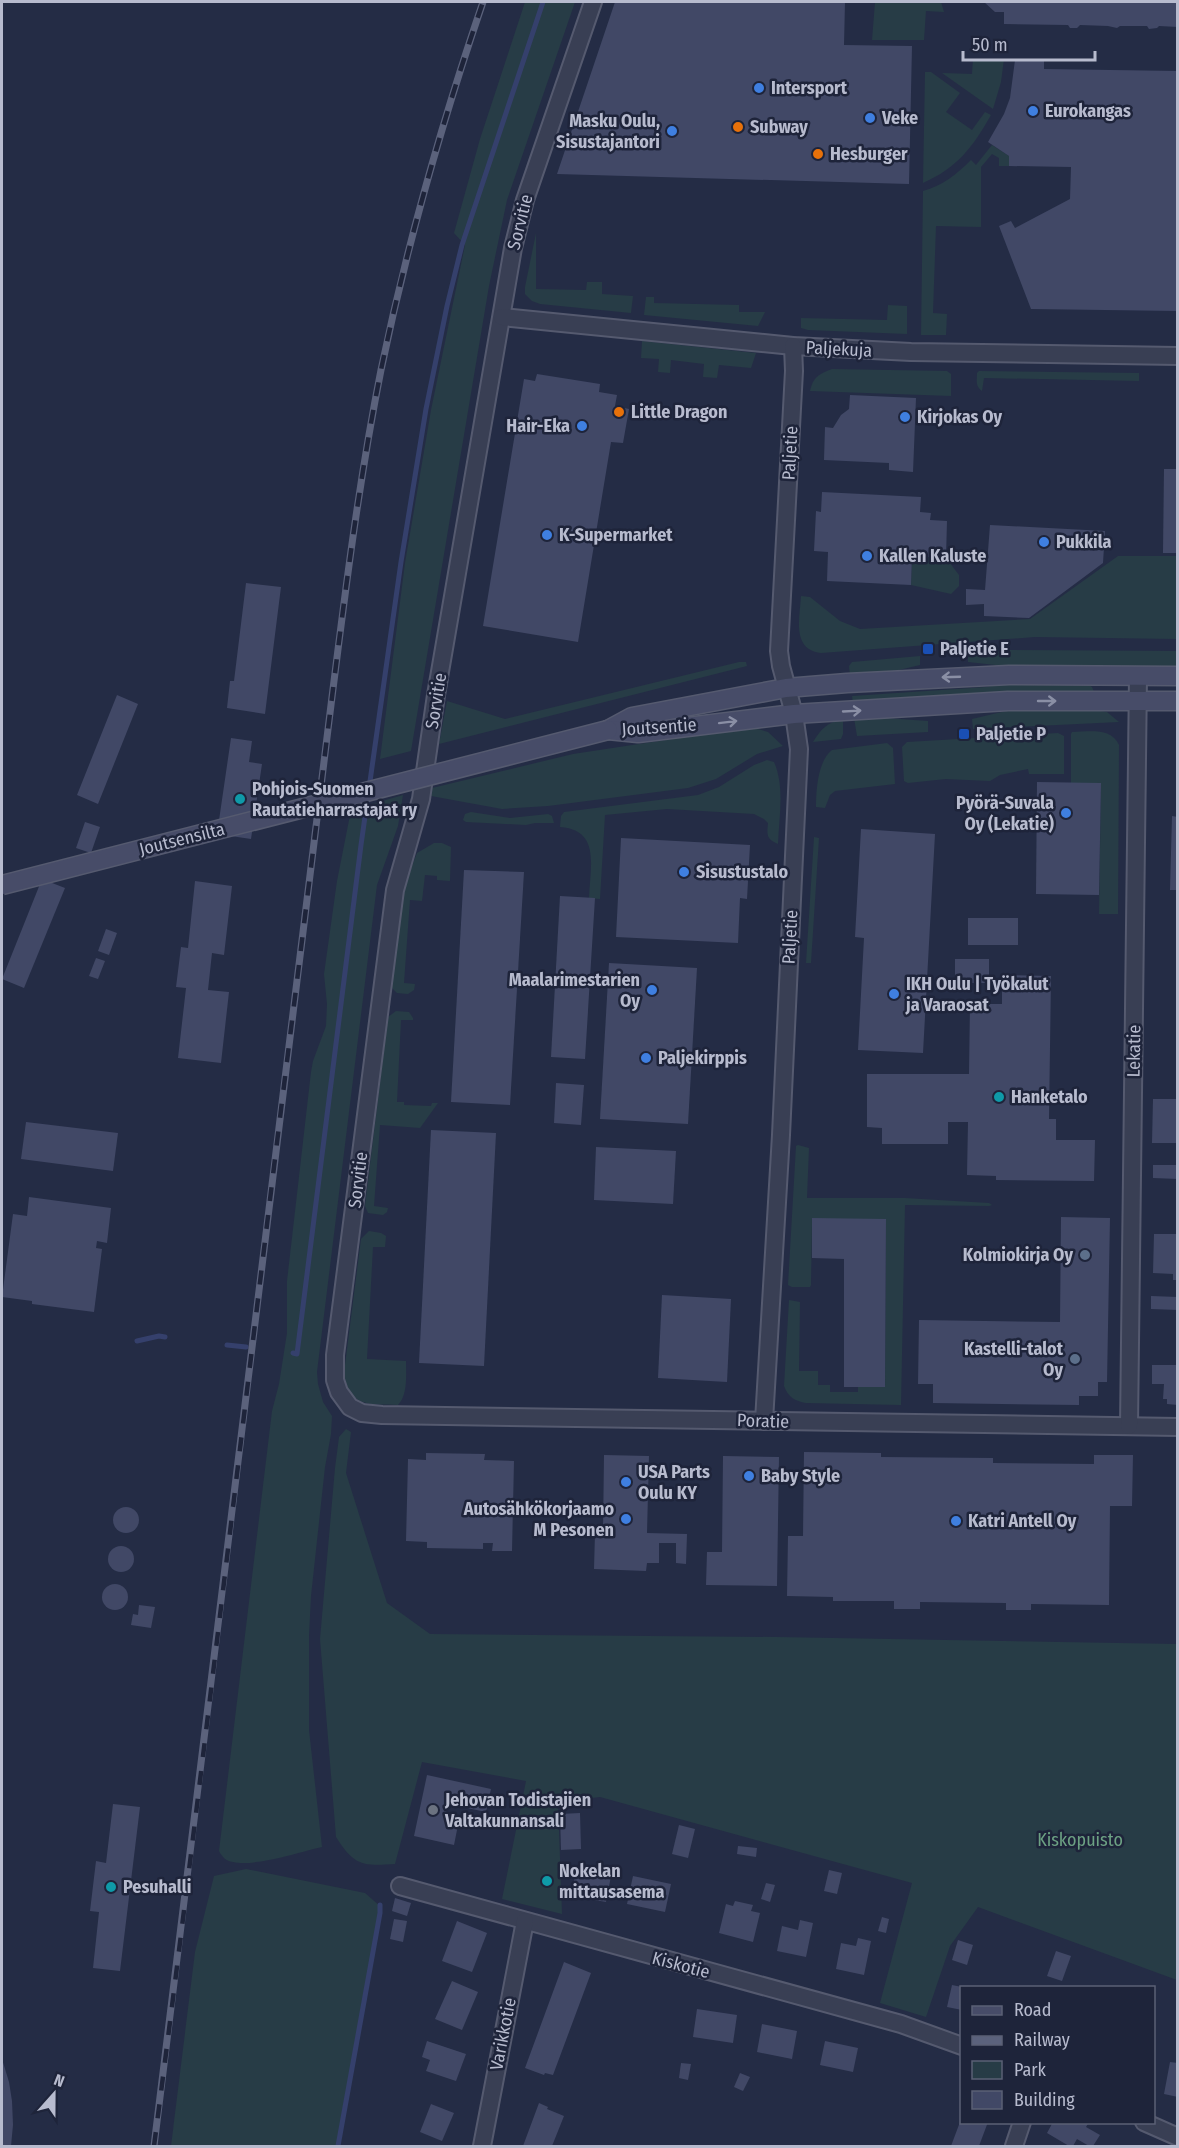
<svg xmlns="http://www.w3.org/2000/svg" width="1179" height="2148" viewBox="0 0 1179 2148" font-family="'Fira Sans Condensed',sans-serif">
  <rect width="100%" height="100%" fill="#242c45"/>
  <g fill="#273c46">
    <path d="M525 2H575L507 200 489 286 411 751 380 759 405 563 431 410 465 245 454 233 480 139Z"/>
    <path d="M875 2H941L944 12 926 11 924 40H872Z"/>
    <path d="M973 59H1004L1001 82 993 109 942 73 972 74Z"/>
    <path d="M925 72H931L960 93 946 112 972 130 985 112 991 115C973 147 957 168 923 183Z"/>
    <path d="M992 145 1009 156V166H999V158L992 154 981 167V227L936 226 933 313 947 314 946 335H921L923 191C942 186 957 174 971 160L976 165Z"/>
    <path d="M536 233V289L586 290 587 282H602V294L633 296 631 313 540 304 532 301 525 294V287Z"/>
    <path d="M646 297H654V303L739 305V312H765L758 326 644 315Z"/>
    <path d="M888 305 907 306V334L808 330 801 328V318L887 320Z"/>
    <path d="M642 341 756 353 751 368 719 365 717 378 703 377 704 364 671 360 670 373 658 372 659 359 641 358Z"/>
    <path d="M832 369 947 371 951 374V396L810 391C813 377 819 374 832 369Z"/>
    <path d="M979 371 1139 373V381L984 378 982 391C975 386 977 380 977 373Z"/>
    <path d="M912 556 946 558 959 575V586L951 594 911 585Z"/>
    <path d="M1118 556H1177V639L1035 637 821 653C791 650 800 617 801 596L810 597 840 621 860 629 1030 619Z"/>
    <path d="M1004 650 1177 651V669L1022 668 968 662V652Z"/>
    <path d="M920 656V665L882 674 850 676 849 666 852 662Z"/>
    <path d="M739 662H746L747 666 439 744 447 701 505 719Z"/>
    <path d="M1016 682H1085L1092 687 1094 692V693L853 704 852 696 986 687Z"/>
    <path d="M1090 709 1107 712 1119 722 973 729 972 719 1010 710Z"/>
    <path d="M871 717 928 721V732L857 736 854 718Z"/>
    <path d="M843 720V734L841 739 813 742C820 730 828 721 843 720Z"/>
    <path d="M751 727 768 732 783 746 757 754 716 779 688 788 548 806 502 809 431 796 432 788 573 754Z"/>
    <path d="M1072 732C1089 732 1111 727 1119 745L1118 914H1099L1101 783H1071V734Z"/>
    <path d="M1058 733 1064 736V774H1029L1028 769 1000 775 990 781 946 779 908 783 904 781 902 747 907 742Z"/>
    <path d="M887 743 893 748 895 784 835 791 830 795 825 808 816 807C816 789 818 761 832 750Z"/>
    <path d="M767 760 774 762C785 787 779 817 778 844 766 839 767 835 768 823L764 819 754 814 667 809 605 815 600 899 589 898C590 867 601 830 560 827L561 816 564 812 698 795 719 787 754 765Z"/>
    <path d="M403 795 398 826 377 885 317 1372 318 1384 323 1402 332 1416 331 1434 325 1467 311 1596 309 1636V1730L322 1847C300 1852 255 1867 233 1862 226 1861 222 1857 219 1851L272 1411 279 1384 287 1333V1281L311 1072 313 1061 326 1026 327 1004 324 974 337 881 351 810Z"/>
    <path d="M471 812 510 818 548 814 552 816 554 823H535L526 825 466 822 463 820 465 814Z"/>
    <path d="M814 837 819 838 811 963H806Z"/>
    <path d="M434 843H442L451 847 450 881 437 880V876L425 875 422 901 410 900 404 983 415 984 414 990 408 994 397 993 391 987 404 891 407 879 417 853Z"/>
    <path d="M396 1011 409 1012 413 1018V1020H401L397 1102H404V1105L431 1106 432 1103H438L420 1128 380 1125 374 1206 388 1208 387 1212 383 1215 368 1213 365 1206 388 1017Z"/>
    <path d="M798 1145 809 1148 807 1198H905L989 1203 992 1205 989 1206 905 1205 901 1405 806 1403C795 1401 788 1397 784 1386L789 1300 800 1302 799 1371H818V1385H830V1392H858V1387H885L886 1219H812L811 1285 810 1287H792L788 1285 796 1146Z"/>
    <path d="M369 1231 381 1233 386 1236 385 1247H373L367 1359 406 1361C406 1375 408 1395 398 1405 369 1404 349 1408 344 1373L361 1239Z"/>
    <path d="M346 1429 351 1432 346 1473 387 1603 430 1634 777 1637 1177 1644V1980L978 1907 950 1946 926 2017 880 2003 912 1883 600 1797 558 1802 562 1914 502 1899 526 1781 422 1762 395 1864C363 1866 354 1866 336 1837L320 1639 335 1468 339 1437Z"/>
    <path d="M246 1869 365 1893 381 1907 339 2146H171L195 1952 214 1876Z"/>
  </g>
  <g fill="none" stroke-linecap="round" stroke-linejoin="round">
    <g stroke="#35406c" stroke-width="5">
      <path d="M137 1341 159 1336 165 1337"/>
      <path d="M227 1345 246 1347"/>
      <path d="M293 1353 297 1354 361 845 401 562 426 409 447 306 462 245 543 2"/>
      <path d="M338 2146 380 1913V1905"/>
    </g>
  </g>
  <g fill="#414866">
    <path d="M615 2H845L844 45 912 46 909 184 557 174Z"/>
    <path d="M984 2H1178V27L1159 26 1157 28 1149 29 1147 26H1120L1117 28 1108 26 1080 25 1077 28H1070L1068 25 1004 24V12H995Z"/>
    <path d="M1015 60 1044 61V69L1178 71V311L1031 309 999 226 1011 221 1015 228 1070 199 1071 167 1009 166V156L988 142 1004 114 1010 98Z"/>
    <path d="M537 374 600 384 599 392 617 395 615 406 629 409 623 443 611 442 578 642 483 626 524 379 535 381Z"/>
    <path d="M850 395 916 398 913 472 889 470V463L824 460 825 427 833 428 841 415 849 409Z"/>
    <path d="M1164 469H1178V553H1163Z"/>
    <path d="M822 492 921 497 920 512 931 513 930 520 947 521 946 558 912 556 911 585 827 581 828 552 814 551 816 511 821 512Z"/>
    <path d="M990 525 1105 531 1103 563 1029 618 984 616V604L966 605V589L985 590Z"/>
    <path d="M246 583 281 587 265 714 227 708 230 681H234Z"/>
    <path d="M117 695 138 704 98 804 77 795Z"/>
    <path d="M231 738 252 741 249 762 262 764 251 839 217 834Z"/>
    <path d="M1037 782 1101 783 1099 895 1036 894Z"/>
    <path d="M1172 816 1178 817V890H1170Z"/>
    <path d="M85 822 100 827 91 853 76 848Z"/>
    <path d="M861 829 935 834 923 1053 858 1050 864 938 855 937Z"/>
    <path d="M621 838 750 845 747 899 740 898 738 943 616 937Z"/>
    <path d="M464 870 524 872 510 1105 451 1102Z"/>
    <path d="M42 879 65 888 24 988 2 979Z"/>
    <path d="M195 881 232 886 224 955 212 953 208 990 229 992 221 1063 178 1058 186 988 176 987 181 947 188 948Z"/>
    <path d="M560 896 595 898 585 1059 551 1057Z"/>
    <rect x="968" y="918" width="50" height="27"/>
    <path d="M106 929 117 933 109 955 98 951Z"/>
    <path d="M96 958 105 961 98 979 89 976Z"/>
    <path d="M955 959H989V983H969V987H955Z"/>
    <path d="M609 963 697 968 688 1124 600 1119Z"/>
    <path d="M1002 975 1051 976 1049 1119H1056V1140H1095L1094 1181 996 1180V1176L967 1175 968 1122H948V1144H882V1128L867 1127V1074H969L970 1004H1002Z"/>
    <path d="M556 1083 584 1085 581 1125 554 1123Z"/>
    <path d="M1153 1099H1178V1143H1152Z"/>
    <path d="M26 1122 118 1133 113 1171 21 1159Z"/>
    <path d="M431 1130 496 1133 484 1366 419 1363Z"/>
    <path d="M596 1147 676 1151 673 1204 594 1200Z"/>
    <path d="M1153 1165H1178V1179L1153 1178Z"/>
    <path d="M29 1197 111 1208 107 1243 97 1241 96 1248 102 1249 94 1312 32 1304V1301L2 1297 13 1214 27 1216Z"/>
    <path d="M1061 1217 1110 1218 1107 1382H1098V1396H1079V1405L933 1403V1384H918L919 1320 1060 1322Z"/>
    <path d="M812 1218 886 1219 885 1387H844V1259L812 1258Z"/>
    <path d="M1154 1234H1178V1280H1173V1274L1153 1273Z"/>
    <path d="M662 1295 731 1299 727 1382 658 1378Z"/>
    <path d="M1151 1296 1178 1297V1310L1151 1309Z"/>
    <path d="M1152 1365H1178V1405L1167 1404V1399H1163L1164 1384H1152Z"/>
    <path d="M804 1452 881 1453V1457L993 1458V1463L1094 1464V1455H1133L1132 1506H1110L1109 1605 1031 1604V1610H1006V1603L920 1602V1609H894V1601H833V1597L787 1596 788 1536H803Z"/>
    <path d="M426 1453 485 1454 484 1460 514 1461 512 1551H492L493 1543H483V1549L427 1548V1542L406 1541 408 1459 426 1460Z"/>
    <path d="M604 1455 649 1456 647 1533 687 1534 686 1564 676 1563V1543H659V1563H647L646 1571 594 1569 595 1533H603Z"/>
    <path d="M723 1456 779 1457 777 1586 706 1585 707 1552H722Z"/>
    <circle cx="126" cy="1520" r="13"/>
    <circle cx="121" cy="1559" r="13"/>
    <circle cx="115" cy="1597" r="13"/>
    <path d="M139 1605 155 1607 151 1628 131 1625 133 1614 138 1615Z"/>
    <path d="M427 1775 491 1789 486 1812 448 1804 445 1817 459 1820 454 1845 414 1836Z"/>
    <path d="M113 1804 140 1807 120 1971 93 1968 99 1912 90 1911 96 1861 106 1863Z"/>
    <path d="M580 1813 581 1849 561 1850 560 1814Z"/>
    <path d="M679 1825 695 1829 688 1858 672 1854Z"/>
    <path d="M738 1846 757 1848 756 1857 737 1854Z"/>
    <path d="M590 1865 603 1868 602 1874 611 1876 606 1902 571 1896 576 1869 589 1872Z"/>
    <path d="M829 1870 842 1873 837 1894 824 1891Z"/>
    <path d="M633 1876 671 1884 665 1912 627 1904Z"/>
    <path d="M766 1883 775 1885 770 1902 761 1899Z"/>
    <path d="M395 1898 411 1903 407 1916 392 1911Z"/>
    <path d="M735 1901 753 1905 751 1911 760 1913 753 1942 719 1933 726 1904 733 1906Z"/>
    <path d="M882 1917 889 1919 886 1933 878 1931Z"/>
    <path d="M394 1919 407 1921 403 1942 390 1939Z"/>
    <path d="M800 1920 813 1923 806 1957 777 1951 782 1926 798 1930Z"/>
    <path d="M457 1921 487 1933 472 1972 442 1961Z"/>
    <path d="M858 1938 871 1941 864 1975 836 1969 841 1943 856 1946Z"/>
    <path d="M958 1940 973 1945 967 1965 952 1960Z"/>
    <path d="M1056 1951 1071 1956 1062 1981 1047 1976Z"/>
    <path d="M564 1962 591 1973 553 2075 545 2073 544 2075 525 2068Z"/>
    <path d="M452 1981 478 1992 462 2030 435 2019Z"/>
    <path d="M952 1985 962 1987V2010L947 2007Z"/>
    <path d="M697 2009 737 2015 733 2043 693 2037Z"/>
    <path d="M762 2024 797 2031 792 2059 757 2052Z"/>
    <path d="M427 2041 466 2054 456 2081 426 2071 430 2060 422 2057Z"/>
    <path d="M825 2041 858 2048 853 2072 820 2065Z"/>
    <path d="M2 2059 9 2082 12 2101 13 2125 11 2146H2Z"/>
    <path d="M1170 2062 1178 2063V2097L1164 2094Z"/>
    <path d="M681 2063 691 2064 688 2080 679 2078Z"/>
    <path d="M740 2073 750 2077 743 2091 734 2087Z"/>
    <path d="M539 2103 548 2107 547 2109 564 2116 552 2146H523Z"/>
    <path d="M431 2104 454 2113 442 2141 420 2132Z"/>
    <path d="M960 2122H988L979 2146H951Z"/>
    <path d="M1053 2122H1089L1086 2127 1100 2135 1093 2146H1089L1077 2139 1073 2146H1069L1047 2133Z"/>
  </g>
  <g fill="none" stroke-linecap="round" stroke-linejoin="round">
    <g stroke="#555a6f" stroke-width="20">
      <g id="minor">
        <path d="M593 2 525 200 513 248 436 695 421 799 395 890 335 1355V1380L339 1392 350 1407 362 1413 382 1415 1178 1427"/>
        <path d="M502 317 793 346 911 352 1178 356"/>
        <path d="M764 1421 781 1135 799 749 794 714 781 666 779 651 794 371 793 346"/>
        <path d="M1129 1426 1138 676"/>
        <path d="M400 1886 901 2024 962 2046"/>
        <path d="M1144 2122 1178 2137"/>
        <path d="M482 2146 525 1921"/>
        <path d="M1014 2146 1022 2122"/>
      </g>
    </g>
    <g stroke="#555a6f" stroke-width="21">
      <g id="secondary">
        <path d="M608 730 632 717 786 688 847 683 1009 675 1178 676"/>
        <path d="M608 730 638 733 794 714 1008 701H1178"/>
      </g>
    </g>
    <use href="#minor" stroke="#393f54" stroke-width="16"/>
    <use href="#secondary" stroke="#474c68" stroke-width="18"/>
    <g stroke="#5b627c" stroke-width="7">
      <path id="rail" d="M154 2146C204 1764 247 1380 295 997 307 900 319 802 331 705 345 593 359 480 381 370 407 245 442 122 483 2"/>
    </g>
    <use href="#rail" stroke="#1e243a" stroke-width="4.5" stroke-dasharray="14" stroke-linecap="butt"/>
    <g stroke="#555a6f" stroke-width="21" stroke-linecap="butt">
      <path id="secondary-bridge" d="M2 885 608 730"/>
    </g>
    <use href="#secondary-bridge" stroke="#474c68" stroke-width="18"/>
  </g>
  <defs><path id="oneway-shaft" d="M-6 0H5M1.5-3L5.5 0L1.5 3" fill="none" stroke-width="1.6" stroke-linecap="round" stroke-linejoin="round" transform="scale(1.5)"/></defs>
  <g stroke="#8a8fa5">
    <use href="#oneway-shaft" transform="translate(951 677) rotate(178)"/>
    <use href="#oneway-shaft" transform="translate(1047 701)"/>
    <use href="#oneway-shaft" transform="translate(852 711) rotate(-3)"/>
    <use href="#oneway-shaft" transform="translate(728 722) rotate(-7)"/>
  </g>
  <g fill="#3f7fe0" stroke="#1e243a" stroke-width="2">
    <circle cx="759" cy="88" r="6"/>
    <circle cx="1033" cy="111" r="6"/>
    <circle cx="870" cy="118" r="6"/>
    <circle cx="672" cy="131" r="6"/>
    <circle cx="905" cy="417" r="6"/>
    <circle cx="582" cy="426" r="6"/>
    <circle cx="547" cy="535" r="6"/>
    <circle cx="1044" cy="542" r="6"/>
    <circle cx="867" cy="556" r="6"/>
    <circle cx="1066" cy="813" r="6"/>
    <circle cx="684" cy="872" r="6"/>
    <circle cx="652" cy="990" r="6"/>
    <circle cx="894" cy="994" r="6"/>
    <circle cx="646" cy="1058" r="6"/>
    <circle cx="749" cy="1476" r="6"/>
    <circle cx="626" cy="1482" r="6"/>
    <circle cx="626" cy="1519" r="6"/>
    <circle cx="956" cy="1521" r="6"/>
  </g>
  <g fill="#e8710a" stroke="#1e243a" stroke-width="2">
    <circle cx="738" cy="127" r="6"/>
    <circle cx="818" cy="154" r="6"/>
    <circle cx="619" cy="412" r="6"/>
  </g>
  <g fill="#1a4fb4" stroke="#1e243a" stroke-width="2">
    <rect x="922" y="643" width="12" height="12" rx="3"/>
    <rect x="958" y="728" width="12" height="12" rx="3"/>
  </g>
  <g fill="#0f9aa8" stroke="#1e243a" stroke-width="2">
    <circle cx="240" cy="799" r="6"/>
    <circle cx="999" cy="1097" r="6"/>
    <circle cx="547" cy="1881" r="6"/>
    <circle cx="111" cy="1887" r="6"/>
  </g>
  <g fill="#5c6f8a" stroke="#1e243a" stroke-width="2">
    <circle cx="1085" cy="1255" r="6"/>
    <circle cx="1075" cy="1359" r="6"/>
  </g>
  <circle fill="#6b7280" stroke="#1e243a" stroke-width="2" cx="433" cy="1810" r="6"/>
  <g text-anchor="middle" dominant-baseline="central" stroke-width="5" stroke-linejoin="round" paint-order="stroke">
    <g font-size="18" font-weight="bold" fill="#b7bbce" stroke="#1e243a" text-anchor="start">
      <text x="771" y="88">Intersport</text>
      <text x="1045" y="111">Eurokangas</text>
      <text x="882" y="118">Veke</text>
      <text x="660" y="121" text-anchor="end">Masku Oulu,<tspan x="660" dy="21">Sisustajantori</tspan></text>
      <text x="750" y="127">Subway</text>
      <text x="830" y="154">Hesburger</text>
      <text x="631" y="412">Little Dragon</text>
      <text x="917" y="417">Kirjokas Oy</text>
      <text x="570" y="426" text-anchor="end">Hair-Eka</text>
      <text x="559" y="535">K-Supermarket</text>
      <text x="1056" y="542">Pukkila</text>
      <text x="879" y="556">Kallen Kaluste</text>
      <text x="940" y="649">Paljetie E</text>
      <text x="976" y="734">Paljetie P</text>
      <text x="252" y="789">Pohjois-Suomen<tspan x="252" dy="21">Rautatieharrastajat ry</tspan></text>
      <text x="1054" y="803" text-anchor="end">Pyörä-Suvala<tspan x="1054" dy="21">Oy (Lekatie)</tspan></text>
      <text x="696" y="872">Sisustustalo</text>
      <text x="640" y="980" text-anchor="end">Maalarimestarien<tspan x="640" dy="21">Oy</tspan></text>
      <text x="906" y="984">IKH Oulu | Työkalut<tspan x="906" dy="21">ja Varaosat</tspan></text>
      <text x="658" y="1058">Paljekirppis</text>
      <text x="1011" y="1097">Hanketalo</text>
      <text x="1073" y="1255" text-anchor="end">Kolmiokirja Oy</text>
      <text x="1063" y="1349" text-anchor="end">Kastelli-talot<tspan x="1063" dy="21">Oy</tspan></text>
      <text x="638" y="1472">USA Parts<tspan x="638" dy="21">Oulu KY</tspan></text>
      <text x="761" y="1476">Baby Style</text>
      <text x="614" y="1509" text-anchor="end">Autosähkökorjaamo<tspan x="614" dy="21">M Pesonen</tspan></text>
      <text x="968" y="1521">Katri Antell Oy</text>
      <text x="445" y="1800">Jehovan Todistajien<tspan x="445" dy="21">Valtakunnansali</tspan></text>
      <text x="559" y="1871">Nokelan<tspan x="559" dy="21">mittausasema</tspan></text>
      <text x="123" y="1887">Pesuhalli</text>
    </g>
    <g font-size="18" fill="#b7bbce" stroke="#1e243a">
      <text transform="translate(520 222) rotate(-76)">Sorvitie</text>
      <text transform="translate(839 349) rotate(3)">Paljekuja</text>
      <text transform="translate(790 453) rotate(-87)">Paljetie</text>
      <text transform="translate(436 701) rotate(-81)">Sorvitie</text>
      <text transform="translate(659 727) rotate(-4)">Joutsentie</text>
      <text transform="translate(182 839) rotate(-14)">Joutsensilta</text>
      <text transform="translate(790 937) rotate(-87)">Paljetie</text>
      <text transform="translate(1134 1051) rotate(-89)">Lekatie</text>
      <text transform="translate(358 1180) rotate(-83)">Sorvitie</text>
      <text transform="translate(763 1421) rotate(2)">Poratie</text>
      <text transform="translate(681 1965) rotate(15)">Kiskotie</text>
      <text transform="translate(503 2034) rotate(-79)">Varikkotie</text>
    </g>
    <g font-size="18" fill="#6ca183" stroke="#1e243a">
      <text x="1080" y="1840">Kiskopuisto</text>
    </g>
  </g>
  <rect width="1179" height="2148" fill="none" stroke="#b7bbce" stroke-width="6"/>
  <rect x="960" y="1986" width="195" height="138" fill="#1e243a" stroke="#5b6075" stroke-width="1.5"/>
  <rect x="972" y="2006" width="30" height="9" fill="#474c68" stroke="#5b6075" stroke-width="1.5"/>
  <text x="1014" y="2016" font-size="18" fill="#b7bbce">Road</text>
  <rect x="972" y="2036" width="30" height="9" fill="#5b627c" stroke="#5b6075" stroke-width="1.5"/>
  <text x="1014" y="2046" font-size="18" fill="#b7bbce">Railway</text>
  <rect x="972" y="2061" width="30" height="18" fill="#273c46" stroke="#5b6075" stroke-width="1.5"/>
  <text x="1014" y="2076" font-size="18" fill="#b7bbce">Park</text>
  <rect x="972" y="2091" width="30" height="18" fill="#414866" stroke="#5b6075" stroke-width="1.5"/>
  <text x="1014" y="2106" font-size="18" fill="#b7bbce">Building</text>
  <g transform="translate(54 2094) rotate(21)" stroke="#1e243a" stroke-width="4.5" paint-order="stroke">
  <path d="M0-4.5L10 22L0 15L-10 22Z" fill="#b7bbce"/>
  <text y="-9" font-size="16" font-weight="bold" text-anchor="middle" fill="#b7bbce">N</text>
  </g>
  <path d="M963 51v9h132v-9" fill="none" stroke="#b7bbce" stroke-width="3"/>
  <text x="972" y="51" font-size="18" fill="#b7bbce" stroke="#1e243a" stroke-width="4.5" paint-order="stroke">50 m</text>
</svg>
